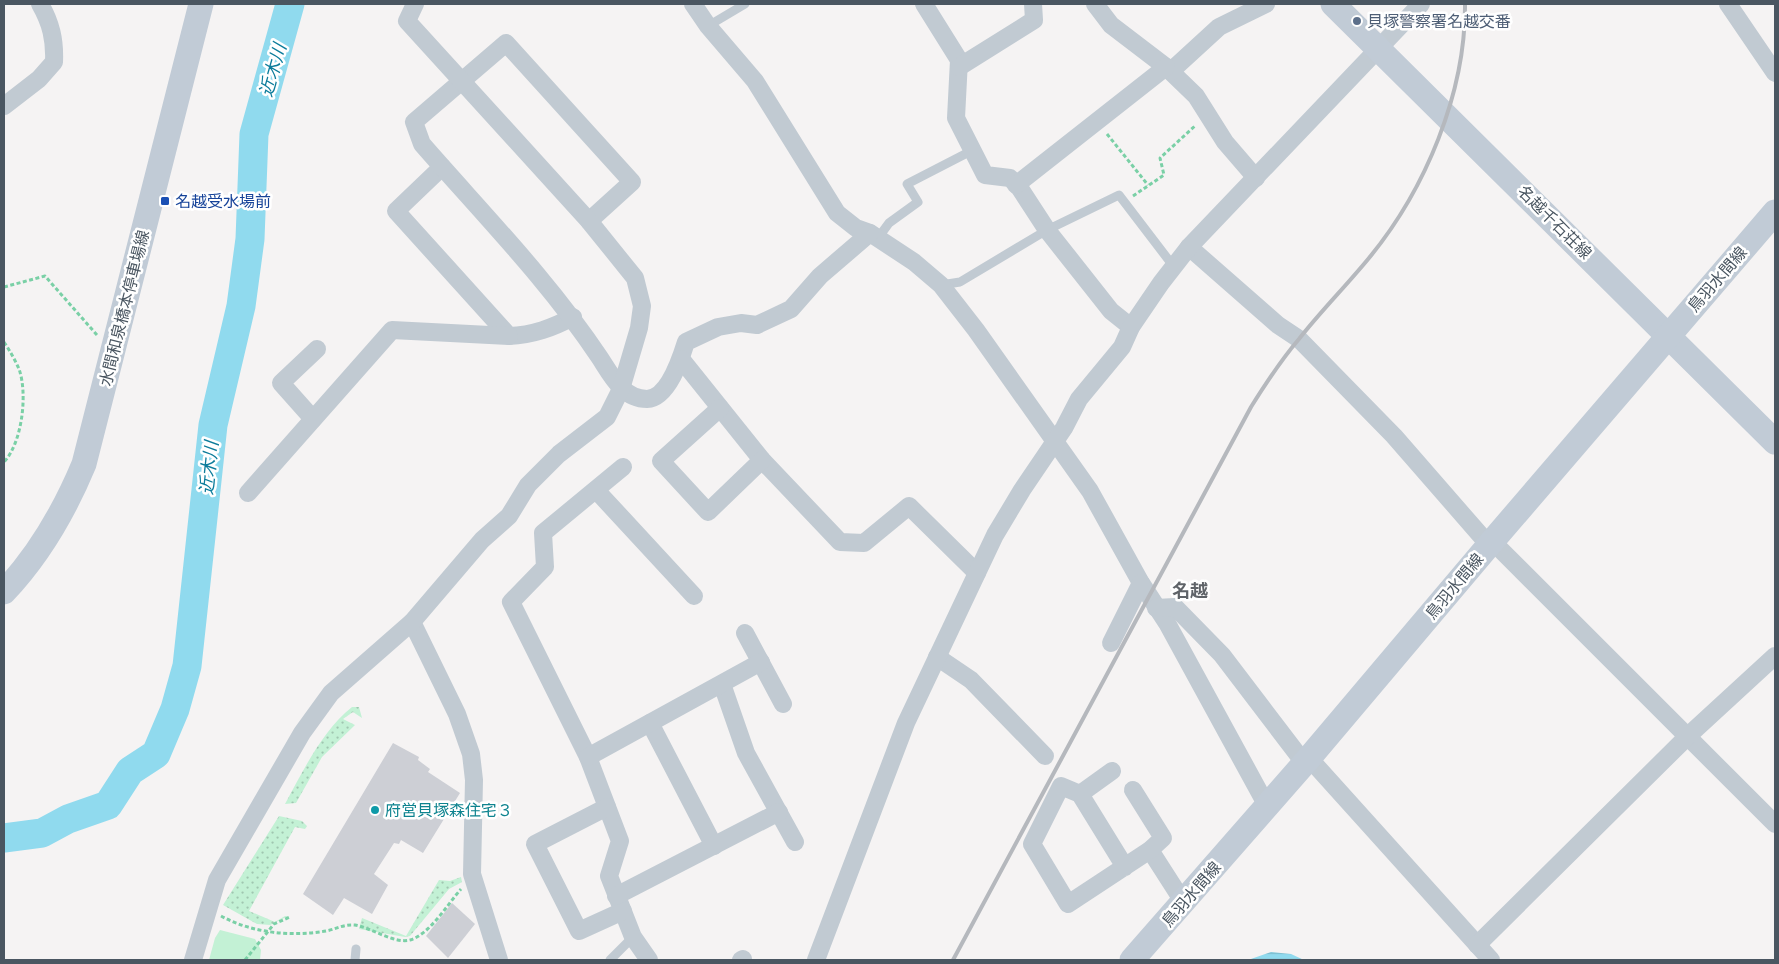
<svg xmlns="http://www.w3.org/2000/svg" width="1779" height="964" viewBox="0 0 1779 964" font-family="'Noto Sans','Noto Sans JP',sans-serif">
  <defs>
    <pattern id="grass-dots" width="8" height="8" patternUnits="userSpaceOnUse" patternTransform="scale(1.25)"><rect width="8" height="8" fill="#c3f1d5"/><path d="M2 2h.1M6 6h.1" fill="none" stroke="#a0c6b0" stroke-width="1.8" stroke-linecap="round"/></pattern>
    <pattern id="water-rules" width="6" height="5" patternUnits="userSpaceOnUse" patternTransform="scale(1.25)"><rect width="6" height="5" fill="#90daee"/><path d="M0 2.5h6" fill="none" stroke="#78b4c4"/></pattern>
  </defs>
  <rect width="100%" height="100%" fill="#f5f3f3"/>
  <g fill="url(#grass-dots)">
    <path d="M352 707H359L362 718 353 712 343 719 355 725 322 757 296 803 285 804C303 771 322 731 352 707Z"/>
    <path d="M279 816 302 821 307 826 305 829 295 827 249 911 275 922 285 916H288L270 925 257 924 223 905Z"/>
    <path d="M461 877 462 882 449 889 410 936 405 937 359 929 362 918 406 936 439 880 450 881Z"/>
  </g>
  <path fill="#c3f1d5" d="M220 930 255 939 261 950 260 960H209L215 938Z"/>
  <path fill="url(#water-rules)" d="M1271 952 1291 954 1304 960H1248Z"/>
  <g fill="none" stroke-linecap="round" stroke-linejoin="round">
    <path stroke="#90daee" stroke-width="29" d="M4 838 42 833 68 819 108 805 130 771 156 754 175 709 187 666 213 425 241 306 250 239 254 134 290 4"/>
  </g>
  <g fill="#cdcfd5">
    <path d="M393 743 419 757 418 760 430 769 428 772 460 793 423 853 401 840 399 844 394 843 374 874 388 885 372 914 344 898 333 915 303 894Z"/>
    <path d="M452 903 475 924 448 958 426 936Z"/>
  </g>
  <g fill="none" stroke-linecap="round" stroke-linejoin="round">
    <g stroke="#7ad0a6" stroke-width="3" stroke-dasharray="4 2.5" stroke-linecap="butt">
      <path d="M1107 134 1148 185"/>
      <path d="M1133 196 1164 175 1160 158 1196 125"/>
      <path d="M4 287 45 276 97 335"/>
      <path d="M4 342C10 351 15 360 19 369 28 394 22 443 4 462"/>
      <path d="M221 916C252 933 291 937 326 931 336 929 344 924 355 925 372 928 394 944 410 940 430 934 447 905 461 889"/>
      <path d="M245 960 274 924 290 917"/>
    </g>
    <g stroke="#c1cad2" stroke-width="9">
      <path d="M708 26 745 4"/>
      <path d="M878 238 889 223 918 202 907 184 973 150"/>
      <path d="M941 285 960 282 1047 230 1119 195 1174 267"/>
      <path d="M355 960 356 949"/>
      <path d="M610 960 633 937"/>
    </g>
    <g stroke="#c1cad2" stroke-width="18">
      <path d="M693 4 708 26 755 81 837 213 856 228 870 233 914 262 941 285 976 330 1090 491 1141 583 1167 623 1267 806"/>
      <path d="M924 4 959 60 956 118 985 175 1010 178 1019 187 1047 230 1111 311 1131 327"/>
      <path d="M1095 4 1111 25 1166 67 1196 96 1225 142 1256 178"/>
      <path d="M1728 4 1775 73"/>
      <path d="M959 67 1034 20 1033 4"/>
      <path d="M1171 71 1219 27 1266 4"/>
      <path d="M4 106 39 79 54 62C55 40 51 23 40 4"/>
      <path d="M442 167 396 211 509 336C533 335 552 328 573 317"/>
      <path d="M1016 185 1166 67"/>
      <path d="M589 221 632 182 506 43 414 122 422 144C483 214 549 281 600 358 611 375 623 399 647 399 668 398 681 358 686 342L718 327 741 323 757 325 791 309 820 276 870 233"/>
      <path d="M1189 247 1278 325 1299 339 1394 436 1489 545"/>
      <path d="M681 359 762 460 840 542 864 543 909 506 977 573"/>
      <path d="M720 408 661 461 708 512 762 460"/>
      <path d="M313 419 281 383 317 349"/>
      <path d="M623 467 543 533 545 567 511 602 588 757 620 841 609 876 633 937 649 960"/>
      <path d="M596 490 694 596"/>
      <path d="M248 493 392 330 509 336"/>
      <path d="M1492 541 1775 824"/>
      <path d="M1156 608 1175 607 1222 655 1305 764"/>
      <path d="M412 622 457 714 471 754 474 780 472 874 499 960"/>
      <path d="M745 633 783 704"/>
      <path d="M1111 643 1141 583"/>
      <path d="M937 657 971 680 1045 756"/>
      <path d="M722 684 746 753 795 842"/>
      <path d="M650 723 714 846"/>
      <path d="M588 757 761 662"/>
      <path d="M1309 758 1491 960"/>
      <path d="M1080 794 1112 771"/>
      <path d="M607 807 535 844 579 931 623 911"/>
      <path d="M1150 850 1184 903"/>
      <path d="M1125 867 1080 794 1061 786 1032 844 1068 904 1150 850 1163 838 1133 790"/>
      <path d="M616 896 779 812"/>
      <path d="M1477 945 1689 735 1775 656"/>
      <path d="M193 960 217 880 302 733 331 693 412 622 482 540 509 516 528 485 559 454 607 417 621 389 639 328 642 306 635 278 589 221 407 21 415 4"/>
      <path d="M741 960 743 959"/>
      <path d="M816 960 906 723 995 535 1022 490 1064 428 1079 399 1122 347 1131 327 1161 283 1189 247 1421 4"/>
    </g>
    <g stroke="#c1cbd6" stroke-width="25">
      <path d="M1333 4 1775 442"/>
      <path d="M4 592C40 554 64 512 84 464L201 4"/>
      <path d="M1132 960 1309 758 1489 545 1775 212"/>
    </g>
    <path stroke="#b5b8bd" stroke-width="4" d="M953 960 1251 407C1266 383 1281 360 1299 339 1321 311 1346 286 1369 258 1425 190 1466 93 1465 4"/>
  </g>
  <circle fill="#5c6f8a" stroke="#fff" stroke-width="2" cx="1357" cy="21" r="5"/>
  <rect fill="#1a4fb4" stroke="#fff" stroke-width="2" x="160" y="196" width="10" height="10" rx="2.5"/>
  <circle fill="#0f9aa8" stroke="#fff" stroke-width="2" cx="375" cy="810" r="5"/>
  <g text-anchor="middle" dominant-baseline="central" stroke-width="5" stroke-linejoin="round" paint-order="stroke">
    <g font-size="16" fill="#4e5e75" stroke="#fff" text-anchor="start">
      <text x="1367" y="21">貝塚警察署名越交番</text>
    </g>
    <g font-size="16" fill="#164399" stroke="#fff" text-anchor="start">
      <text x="175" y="201">名越受水場前</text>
    </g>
    <g font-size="16" fill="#4a5661" stroke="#fff">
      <text transform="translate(1555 222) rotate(45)">名越千石荘線</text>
      <text transform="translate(1717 279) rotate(-49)">鳥羽水間線</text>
      <text transform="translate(124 308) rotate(-76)">水間和泉橋本停車場線</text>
      <text transform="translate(1454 586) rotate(-50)">鳥羽水間線</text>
      <text transform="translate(1191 894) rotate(-49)">鳥羽水間線</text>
    </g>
    <g font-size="16" fill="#0d838f" stroke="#fff" text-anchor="start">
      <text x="385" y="810">府営貝塚森住宅３</text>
    </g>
    <g font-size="18" font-style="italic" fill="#0c7c9b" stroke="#fff">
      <text transform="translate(272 70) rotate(-74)">近木川</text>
      <text transform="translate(208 468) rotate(-84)">近木川</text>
    </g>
    <g font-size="18" font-weight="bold" fill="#5f6368" stroke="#fff">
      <text x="1190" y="590">名越</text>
    </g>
  </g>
  <rect width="1779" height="964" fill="none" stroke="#4a5661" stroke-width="10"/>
</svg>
